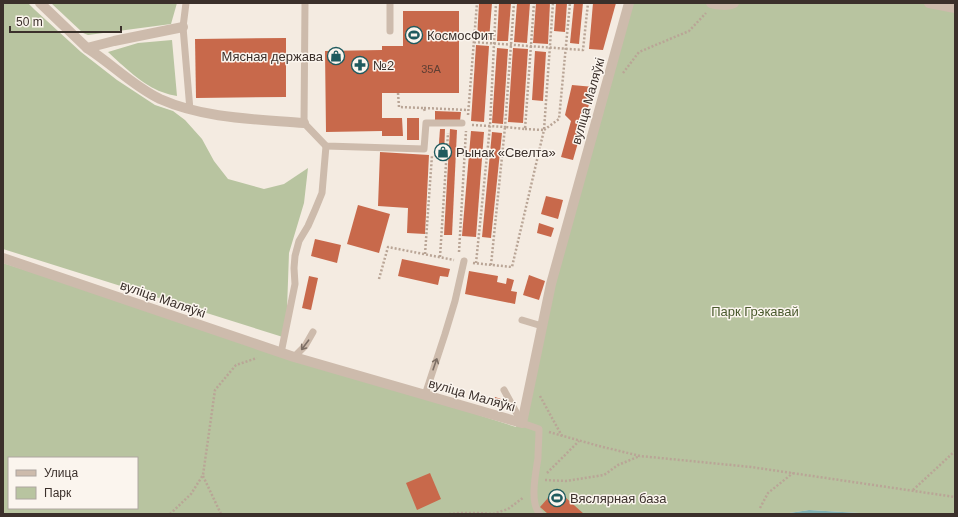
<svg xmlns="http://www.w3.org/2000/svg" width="958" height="517" viewBox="0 0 958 517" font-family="Arial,sans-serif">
  <rect width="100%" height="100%" fill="#f4ebe1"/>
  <g fill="#b8c4a0" fill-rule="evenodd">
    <path d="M3 3H28L35 10 81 52 117 80 155 105 173 111 185 120 202 139 214 161 228 179 264 189 284 184 308 168 304 203 289 253 286 338 3 249Z"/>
    <path d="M51 3H177L171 24 88 35 83 33Z"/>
    <path d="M629 3H955V514H876L809 510 783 514H3V263L516 427ZM9 458H137V508H9Z"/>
    <path d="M172 40 177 96C172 95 167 94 162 92 144 86 122 65 108 52L138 43Z"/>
  </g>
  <path fill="#7fb0b2" d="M809 510 876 514H783Z"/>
  <g fill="#c8694b">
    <path d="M479 3H492L489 40 477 39Z"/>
    <path d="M499 3H511L508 41H497Z"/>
    <path d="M517 3H530L527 43 514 42Z"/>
    <path d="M536 3H550L548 44 533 43Z"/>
    <path d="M556 3H567L565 32 554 31Z"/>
    <path d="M574 3H583L579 44 570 43Z"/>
    <path d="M593 3H616L603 50 589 49Z"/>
    <path d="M403 11H459V93H382V118H402L403 136H382V131L326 132 325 51 382 50V46H403Z"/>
    <path d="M286 38V97L196 98 195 39Z"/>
    <path d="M476 45 489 46 484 122 471 121Z"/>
    <path d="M497 48 508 49 503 124 492 123Z"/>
    <path d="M513 48 528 49 523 123 508 122Z"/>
    <path d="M535 51 546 52 543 101 532 100Z"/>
    <path d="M572 85 594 87 573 160 561 157 571 121 565 115Z"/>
    <path d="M435 111 461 112 460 121 435 120Z"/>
    <rect x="407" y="118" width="12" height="22"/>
    <path d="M440 129H445L444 157 438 156Z"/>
    <path d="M450 129 457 130 452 235H444Z"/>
    <path d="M471 131 484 132 476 237 462 236Z"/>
    <path d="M492 132 502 133 491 238 482 237Z"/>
    <path d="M380 152 429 155 425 234 407 233 408 208 378 206Z"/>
    <path d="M546 196 563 200 558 219 541 214Z"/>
    <path d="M358 205 390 214 379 253 347 244Z"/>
    <path d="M539 223 554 228 551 237 537 233Z"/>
    <path d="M315 239 341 245 337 263 311 256Z"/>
    <path d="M402 259 450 269 448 277 440 276 438 285 398 276Z"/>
    <path d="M469 271 498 276 497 282 506 284 507 278 514 280 511 291 517 292 515 304 465 294Z"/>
    <path d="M529 275 545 281 539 300 523 295Z"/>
    <path d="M309 276 318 278 311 310 302 308Z"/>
    <path d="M495 397 504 400 501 408 492 405Z"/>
    <path d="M430 473 441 499 417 510 406 483Z"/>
    <path d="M556 489 584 514H548L540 507Z"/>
  </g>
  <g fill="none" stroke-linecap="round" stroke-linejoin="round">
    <g stroke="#b9a596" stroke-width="2.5" stroke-dasharray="2 2" stroke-linecap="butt">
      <path d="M474 42 583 50 588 3"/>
      <path d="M623 73 639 52 689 31 706 13"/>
      <path d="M398 93 399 107 424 108 425 112"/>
      <path d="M424 108 468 110"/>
      <path d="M468 115 477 3"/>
      <path d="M472 125 490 126 496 3"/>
      <path d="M525 129 544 130 553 3"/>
      <path d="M459 252 466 131"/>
      <path d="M425 254 432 155"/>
      <path d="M440 257 448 133"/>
      <path d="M473 263 512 267 544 130 559 119 570 3"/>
      <path d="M476 263 490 126 505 127 514 3"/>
      <path d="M491 265 505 127 525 129 534 3"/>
      <path d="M379 279 388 247 454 260"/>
      <path d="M540 396 562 436"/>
      <path d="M549 432 599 446 640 456 751 467 955 497"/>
      <path d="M547 473 579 441"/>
      <path d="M203 476 221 514"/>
      <path d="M545 480 566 481 604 475 618 465 640 456"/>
      <path d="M913 490 955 451"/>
      <path d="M760 508 768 493 793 473"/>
      <path d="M170 514 191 494 203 475 215 390 236 365 257 358"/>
      <path d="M449 514 460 513H477L493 514 508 509 524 497"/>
    </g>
    <g stroke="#cdbbac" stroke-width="7">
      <path d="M186 3 183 27 190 110"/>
      <path d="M305 3 304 123 326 146 424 149 426 123H462"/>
      <path d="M390 31V3"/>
      <path d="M522 320 542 326"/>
      <path d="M281 353 295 284 294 268 295 256 299 241 308 226 315 210 322 193 326 146"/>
      <path d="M294 357 305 346 313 332"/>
      <path d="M504 390 522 423 539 429C539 439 538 449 538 458 536 472 529 503 540 514"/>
      <path d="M425 395 445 334 455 301 464 261"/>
    </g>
    <g stroke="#cdbbac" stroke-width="10">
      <path d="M40 3 87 48C112 64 133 86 160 99 205 119 256 119 304 123"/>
      <path d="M711 3C717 5 728 6 734 3"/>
      <path d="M929 3 955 8"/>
      <path d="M87 48 114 41 183 27"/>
      <path d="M3 258 294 357 522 423 551 284 629 3"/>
    </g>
  </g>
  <defs><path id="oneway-shaft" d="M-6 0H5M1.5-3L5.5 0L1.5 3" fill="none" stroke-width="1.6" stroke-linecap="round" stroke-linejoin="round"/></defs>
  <g stroke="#7d6f65">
    <use href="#oneway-shaft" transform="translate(305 345) rotate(127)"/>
    <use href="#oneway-shaft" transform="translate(435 364) rotate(-71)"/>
  </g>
  <defs>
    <g id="stadium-ring" transform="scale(0.9)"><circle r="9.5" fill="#fbf5ee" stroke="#1f5a5e" stroke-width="1.5"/><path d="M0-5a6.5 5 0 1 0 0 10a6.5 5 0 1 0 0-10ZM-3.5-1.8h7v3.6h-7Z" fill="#1f5a5e"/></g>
    <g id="shop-ring" transform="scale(0.9)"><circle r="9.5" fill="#fbf5ee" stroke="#1f5a5e" stroke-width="1.5"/><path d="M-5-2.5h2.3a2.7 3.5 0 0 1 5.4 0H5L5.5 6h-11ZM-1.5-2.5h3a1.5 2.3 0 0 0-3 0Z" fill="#1f5a5e"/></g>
    <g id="pharmacy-ring" transform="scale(0.9)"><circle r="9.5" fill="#fbf5ee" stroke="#1f5a5e" stroke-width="1.5"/><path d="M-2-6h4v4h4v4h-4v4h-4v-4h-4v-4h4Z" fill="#1f5a5e"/></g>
  </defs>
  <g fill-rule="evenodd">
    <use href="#stadium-ring" x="414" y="35"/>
    <use href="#shop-ring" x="336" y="56"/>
    <use href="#pharmacy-ring" x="360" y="65"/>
    <use href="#shop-ring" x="443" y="152"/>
    <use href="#stadium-ring" x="557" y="498"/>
  </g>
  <g text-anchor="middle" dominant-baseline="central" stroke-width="3" stroke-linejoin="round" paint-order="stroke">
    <g font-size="11" fill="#5e3e33">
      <text x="431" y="69">35А</text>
    </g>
    <g font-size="13" fill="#3b302b" stroke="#fbf5ee" text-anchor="start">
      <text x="427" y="35">КосмосФит</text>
      <text x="323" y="56" text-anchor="end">Мясная держава</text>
      <text x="373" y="65">№2</text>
      <text x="456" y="152">Рынак «Свелта»</text>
      <text x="570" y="498">Вяслярная база</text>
    </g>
    <g font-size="13" fill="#3b302b" stroke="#fbf5ee">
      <text transform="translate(588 101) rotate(-74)">вуліца Маляўкі</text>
      <text transform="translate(163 299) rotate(19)">вуліца Маляўкі</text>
      <text transform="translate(472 395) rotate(16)">вуліца Маляўкі</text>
    </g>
    <g font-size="13" fill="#4a5a2e" stroke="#fbf5ee">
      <text x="755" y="311">Парк Грэкавай</text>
    </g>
  </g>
  <rect width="958" height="517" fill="none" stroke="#3b302b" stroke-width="8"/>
  <rect x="8" y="457" width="130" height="52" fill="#fbf5ee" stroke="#aea6a0"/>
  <rect x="16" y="470" width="20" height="6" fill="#cdbbac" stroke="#aea6a0"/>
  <text x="44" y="477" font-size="12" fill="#3b302b">Улица</text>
  <rect x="16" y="487" width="20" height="12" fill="#b8c4a0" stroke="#aea6a0"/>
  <text x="44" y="497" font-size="12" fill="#3b302b">Парк</text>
  <path d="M10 26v6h111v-6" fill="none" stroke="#3b302b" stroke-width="2"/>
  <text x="16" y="26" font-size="12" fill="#3b302b" stroke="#fbf5ee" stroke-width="3" paint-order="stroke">50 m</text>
</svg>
